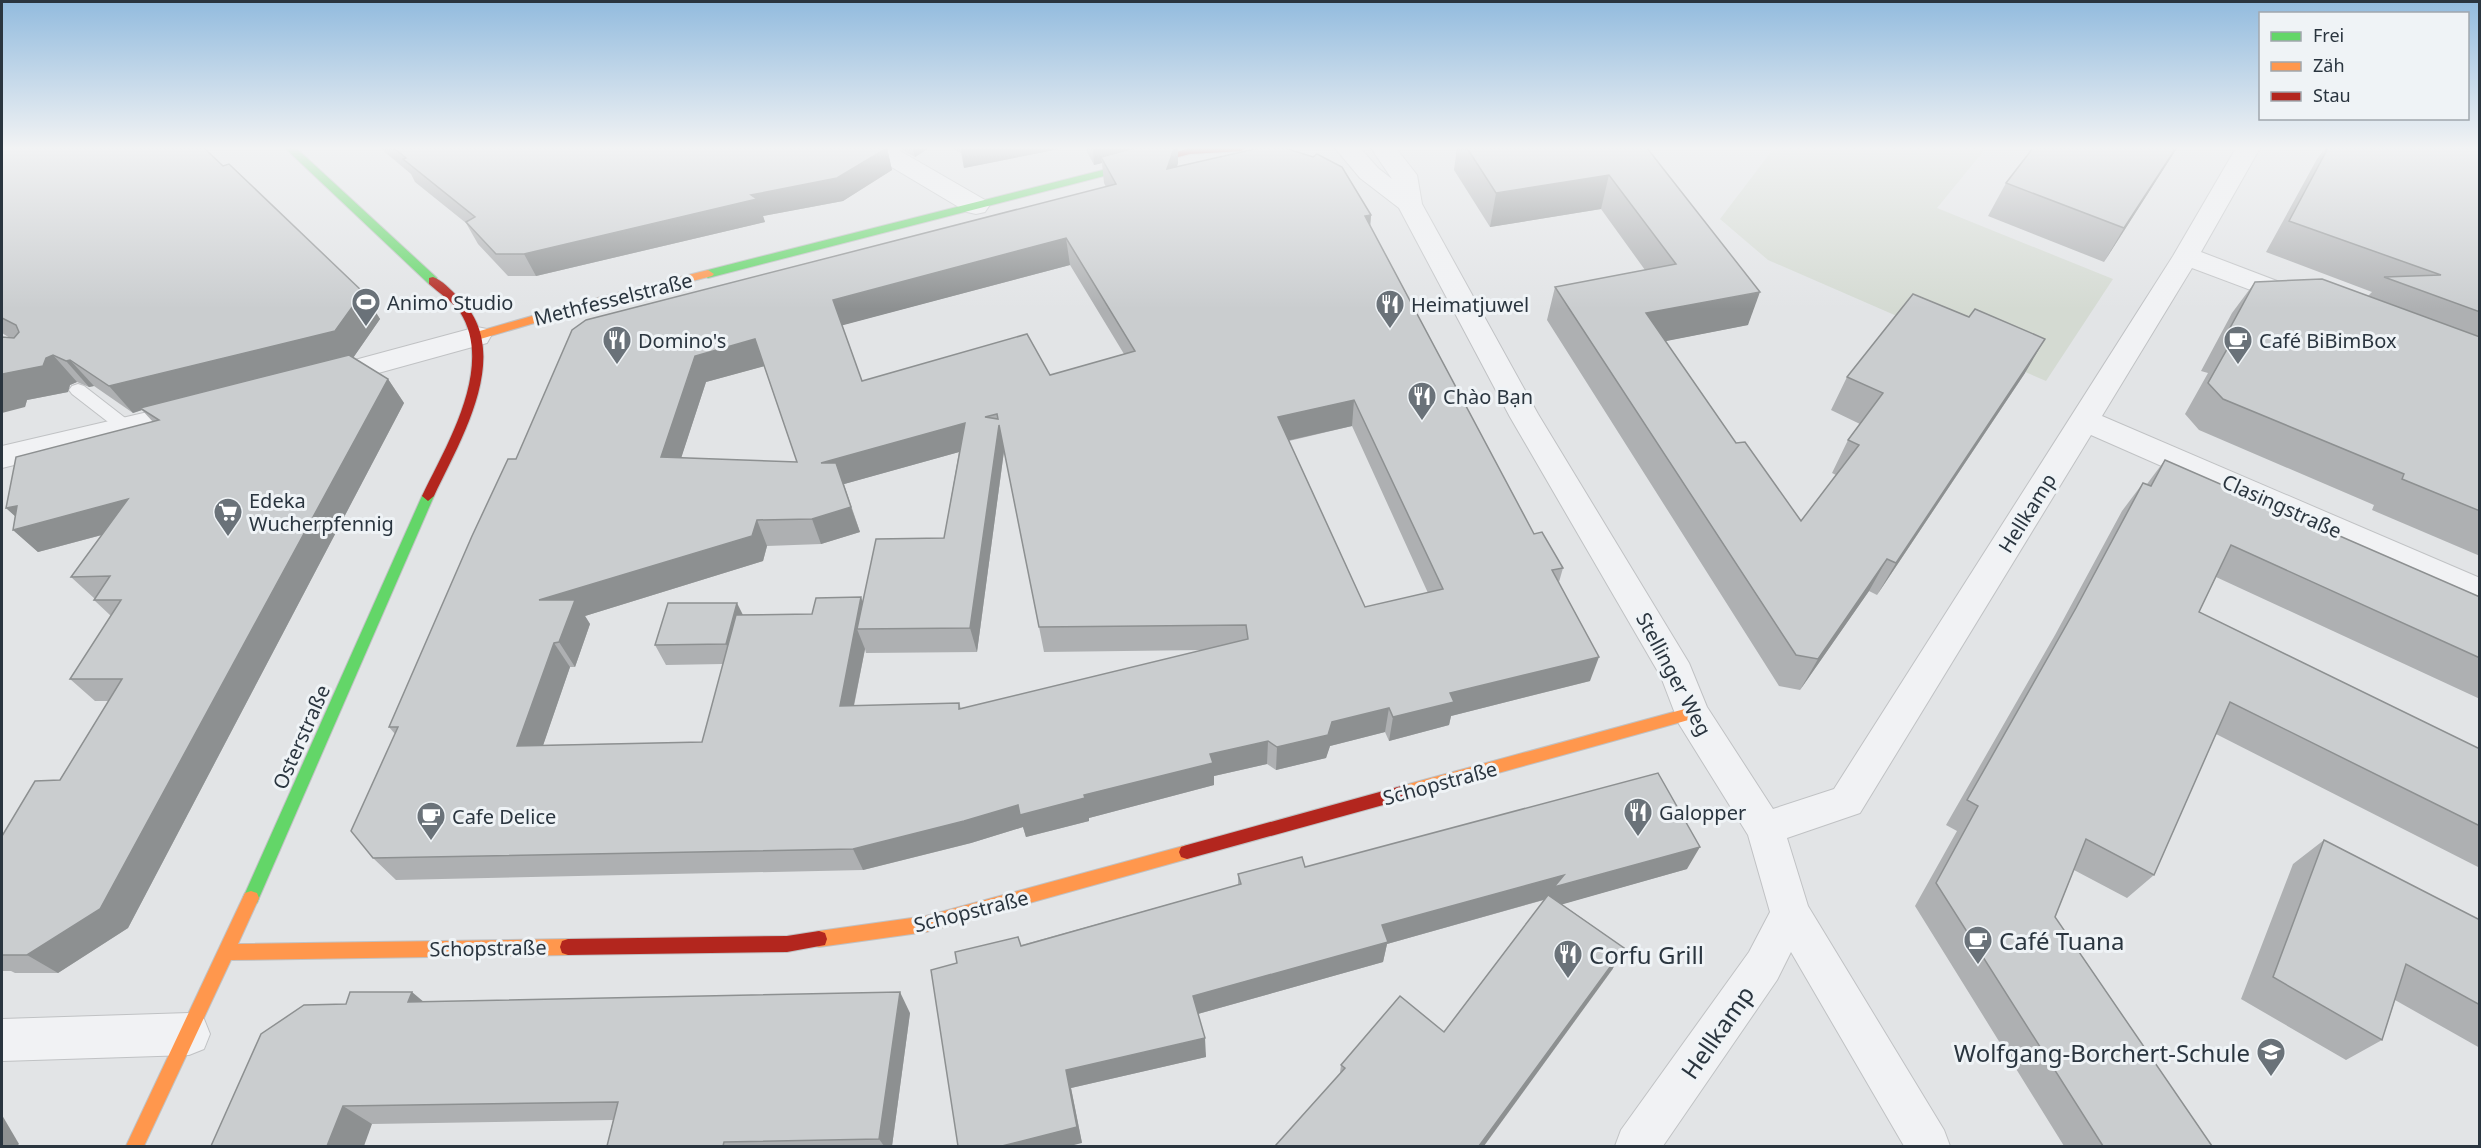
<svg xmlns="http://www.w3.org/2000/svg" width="2481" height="1148" viewBox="0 0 2481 1148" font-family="'Noto Sans',sans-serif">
  <rect width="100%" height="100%" fill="#e2e4e6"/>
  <path fill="#d4dad2" d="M1774 148H1986L1937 208 2113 279 2046 381 1768 260 1720 219Z"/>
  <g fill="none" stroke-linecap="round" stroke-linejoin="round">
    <g stroke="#c0c2c4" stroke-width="2">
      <path id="lane" d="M78 384 84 386 133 424 136 428 133 432 127 434 121 432 72 394 69 390 72 386Z"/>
    </g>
    <g stroke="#c0c2c4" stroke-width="2">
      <g id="street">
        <path d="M865 148H895L985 200 989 206 985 212 976 214 967 212 868 153Z"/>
        <path d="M1335 148H1360L1378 168 1392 179 1371 148H1396L1417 175 1422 204 1538 414 1689 663 1707 707 1773 809 1834 789 2173 256 2236 148H2260L2201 252 2306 292 2310 298 2306 304 2296 307 2192 268 2102 416 2480 578V606L2091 435 1860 813 1787 838 1808 906 1944 1130 1950 1146H1904L1791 952 1777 980 1663 1146H1615L1621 1130 1749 952 1770 912 1748 835 1679 724 1661 677 1510 417 1399 208 1360 178Z"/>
        <path d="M477 327 487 329 491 336 487 343 324 388 314 385 309 378 314 371Z"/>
        <path d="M195 401 206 404 210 411 206 418 2 468V446Z"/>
        <path d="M189 1013 204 1019 210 1034 204 1049 189 1055 2 1061V1019Z"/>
      </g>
    </g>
    <g stroke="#c0c2c4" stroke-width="2">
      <g id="fast">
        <path d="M285 148H296L437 278V284H429Z"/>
        <path d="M1162 155 1167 158 1166 160 708 278 702 274 708 270Z"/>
        <path d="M428 491 434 496 259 898 257 903 251 905 245 903 243 898 422 496Z"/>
      </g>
    </g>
    <g stroke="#c0c2c4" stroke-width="2">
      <g id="slow">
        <path d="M708 270 714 274 712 276 572 312 477 340 471 336 473 333 570 305Z"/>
        <path d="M1692 707 1697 709 1699 713 1697 717 1692 719 1405 799 1400 797 1397 792 1400 787 1405 785Z"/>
        <path d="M1187 845 1193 847 1195 852 1193 857 1187 859 926 932 819 947 813 945 811 939 813 933 819 931 926 916Z"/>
        <path d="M251 891 257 893 259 898 238 944 568 939 574 941 576 947 574 953 568 955 231 960 144 1146H126L245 893Z"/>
      </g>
    </g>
    <g stroke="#c0c2c4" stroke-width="2">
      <g id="jam">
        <path d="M1190 148H1246L1241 151 1190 154 1162 161 1157 158Z"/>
        <path d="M433 277C442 280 451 290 458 297 516 350 460 441 434 496L428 501 422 496C446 446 495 367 460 312 452 301 439 293 429 284V278Z"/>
        <path d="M1405 785 1410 787 1413 792 1410 797 1405 799 1187 859 1181 857 1179 852 1181 847 1187 845Z"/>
        <path d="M819 931 825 933 827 939 825 945 787 952 568 955 562 953 560 947 562 941 568 939 787 936Z"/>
      </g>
    </g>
    <use href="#lane" fill="#f1f2f4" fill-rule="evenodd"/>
    <use href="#street" fill="#f1f2f4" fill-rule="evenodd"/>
    <use href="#fast" fill="#63d668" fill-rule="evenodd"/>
    <use href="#slow" fill="#ff974d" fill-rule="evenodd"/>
    <use href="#jam" fill="#b3261e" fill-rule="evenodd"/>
  </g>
  <g fill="#aeb0b2" fill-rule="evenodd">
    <path d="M2 148 223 166 363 292 380 319 353 358 388 379 404 403 128 928 58 973H15L11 971H2V836L60 780 109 701H95L70 679 111 616 94 600 95 599 71 577 102 535 38 552 13 530 15 516 6 508 153 422 142 410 133 413 94 386 89 387 77 382 70 385 68 392 27 400 25 407 10 338 2 333Z"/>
    <path d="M380 148H887L892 170 843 201 763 216 765 222 536 276H508L478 244 466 223 415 182 411 174Z"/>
    <path d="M899 148H929L915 157Z"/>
    <path d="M952 148H1064L964 168 961 153Z"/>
    <path d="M1085 148H1178V163L1177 166 1371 215 1370 226 1534 534 1563 568 1559 582 1590 681 1451 716 1449 725 1389 741 1385 732 1330 746 1326 758 1276 770 1267 764 1214 776V785L1089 818V821L1026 837 1023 827 971 843 863 870 396 880 373 858 395 734 389 727 516 459 1106 187 1104 183 1102 163 1094 165ZM1070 265 1124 354 1050 375 862 381 842 325ZM764 366 797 462 681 458 706 382ZM1352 426 1428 593 1365 607 1289 441ZM1004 451 1044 652 1204 650 961 709 959 703 854 706 865 649 866 653 977 652ZM959 452 944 538 862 602 812 614 743 615 655 645 666 665 723 664 702 742 543 745 570 667H575L590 624 585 616 763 561 767 546 821 544 860 532 844 484Z"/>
    <path d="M1457 148H1647L1748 325 1665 341 1736 443 1801 521 1836 475 1832 473 1848 440 1860 424 1831 410 1847 377 2025 373 1877 595 1869 591 1800 690 1779 686 1547 320 1555 287 1645 270 1601 209 1490 227 1454 170Z"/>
    <path d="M2177 148 2104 262 1988 216 2006 183Z"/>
    <path d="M2325 148H2480V556L2372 510 2374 505 2199 430 2185 414 2208 373 2201 371 2232 313 2255 282 2368 296 2372 292 2266 252 2317 159Z"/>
    <path d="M2165 460 2480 597V699L2216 577 2199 612 2480 749V868L2216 734 2154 875 2127 898 2074 870 2055 917 2212 1146H2064L1915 906 1957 831 1946 825 2055 635 2122 511 2143 483 2147 484Z"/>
    <path d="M2324 840 2480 920V1048L2395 1000 2382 1040 2346 1060 2241 999 2293 864Z"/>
    <path d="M1305 867 1687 869 1562 904 1624 948 1612 970 1340 1073 1341 1065 1444 1032 1544 900 1387 944 1383 962 1198 1014 1206 1057 1071 1088 1082 1143 957 963 1238 885V874Z"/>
    <path d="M423 1001 910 1013 892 1146H607L613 1120 372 1124 211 1146 346 1004Z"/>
  </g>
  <g fill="#8d9091">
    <path d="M887 148 892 170 843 201 763 216 765 222 536 276 524 254 751 195Z"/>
    <path d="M913 148H929L915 157Z"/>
    <path d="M961 148H1064L964 168Z"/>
    <path d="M1093 148H1162L1101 157 1102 163 1094 165Z"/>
    <path d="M1174 148H1178V163L1168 195 1167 169Z"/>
    <path d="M2176 148H2177L2104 262 2124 228Z"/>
    <path d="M1609 175 1601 209 1490 227 1496 193Z"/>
    <path d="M1371 215 1369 241 1365 216Z"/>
    <path d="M1066 238 1070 265 840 326 833 300Z"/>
    <path d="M363 292 380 319 353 358 140 408 142 410 133 413 109 386Z"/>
    <path d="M1760 292 1748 325 1636 347 1646 313Z"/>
    <path d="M755 339 765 366 706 382 673 483 661 457 695 356Z"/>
    <path d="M2045 339 2025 373 1877 595 1896 563Z"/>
    <path d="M53 355 77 382 70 385 68 392 27 400 25 407 2 413V374Z"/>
    <path d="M70 360 94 386 89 387 66 361Z"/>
    <path d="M388 379 404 403 128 928 58 973 27 955Z"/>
    <path d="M1354 400 1352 426 1277 443 1278 417Z"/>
    <path d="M965 423 970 449 830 488 821 463Z"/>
    <path d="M999 425 1004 451 977 652 970 628Z"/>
    <path d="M128 499 150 522 38 552 13 530 26 526 6 508 17 506Z"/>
    <path d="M851 507 860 532 821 544 812 519Z"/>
    <path d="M757 520 767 546 763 561 585 616 590 624 575 667 559 642 539 600Z"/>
    <path d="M1887 559 1869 591 1800 690 1818 659Z"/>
    <path d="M861 597 870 622 857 629 865 649 849 729 840 706Z"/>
    <path d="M737 603 747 623 736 664 726 644Z"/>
    <path d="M554 643 570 667 535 769 517 746Z"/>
    <path d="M1599 657 1590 681 1451 716 1449 725 1389 741 1393 717 1450 693Z"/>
    <path d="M1389 708 1385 732 1330 746 1326 758 1276 770 1277 747 1332 722Z"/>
    <path d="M1268 741 1267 764 1214 776V785L1089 818V821L1026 837 1023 827 971 843 863 870 853 849 1018 805 1084 795 1210 754Z"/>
    <path d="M1700 847 1687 869 1546 909 1550 898 1387 944 1383 962 1194 1015 1193 996 1382 925 1564 875Z"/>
    <path d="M1624 948 1612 970 1484 1146H1479Z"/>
    <path d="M412 992 437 1013 408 1002Z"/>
    <path d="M900 992 910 1013 892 1146H884L879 1139Z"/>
    <path d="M1205 1038 1206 1057 1071 1088 1082 1143 1070 1146H1002L1066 1070Z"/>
    <path d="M343 1106 372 1124 364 1146H327Z"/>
    <path d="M2 1115 19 1144 17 1146H2Z"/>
  </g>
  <g fill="#cacdcf" stroke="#8d9091" stroke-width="1.5" fill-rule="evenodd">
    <path d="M2 148H204L223 166 229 164 363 292 335 331 109 386 70 360 66 361 53 355 46 358 43 366 2 374V375V337L14 338 19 332 16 325 2 318Z"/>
    <path d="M394 148H887L837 178 751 195 757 199 524 254H496L466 222 475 217 403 159 406 158Z"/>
    <path d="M1135 148H1174L1167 169 1259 148H1285L1313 157 1317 154 1342 167 1371 215 1365 216 1534 534 1542 532 1563 568 1552 570 1599 657 1450 693 1454 702 1393 717 1389 708 1332 722 1328 735 1277 747 1268 741 1210 754 1213 763 1084 795 1085 798 1020 815 1018 805 964 821 853 849 373 858 351 831 398 727H389L472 536 508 459H516L572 330 586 320 1116 184 1101 157ZM1066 238 1135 351 1050 375 1027 334 862 381 833 300ZM755 339 797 462 661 457 695 356ZM1354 400 1443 589 1365 607 1278 417ZM997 414 998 419 985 417ZM965 423 944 538 876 539 857 629 970 628 999 425 1039 627 1246 625 1248 639 959 709V703L840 706 861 597 816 598 812 614 736 615 702 742 517 746 554 643 559 642 575 600H539L752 536 757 520 812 519 851 507 836 463H821Z"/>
    <path d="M1467 148H1647L1760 292 1646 313 1736 443 1745 442 1801 521 1859 445 1848 440 1883 393 1847 377 1913 294 1969 317 1975 309 2045 339 1896 563 1887 559 1818 659 1796 655 1555 287 1676 264 1609 175 1496 193Z"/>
    <path d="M2033 148H2176L2124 228 2006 183Z"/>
    <path d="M2328 148H2480V312L2384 277 2441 275 2289 221Z"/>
    <path d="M2322 279 2480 337V511L2402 479 2404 474 2223 399 2208 383 2231 342 2224 339 2255 282Z"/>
    <path d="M349 355 388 379 100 909 27 955H2V836L35 781 60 780 122 679H70L121 600H94L110 576 71 577 128 499 13 530 17 506 6 508 16 457 159 420 140 408Z"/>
    <path d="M2165 460 2480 597V658L2231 545 2199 612 2480 749V826L2230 702 2154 875 2086 839 2055 917 2212 1146H2103L1936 883 1978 806 1967 800 2076 608 2143 483 2151 486Z"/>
    <path d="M668 603H737L726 644 655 645Z"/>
    <path d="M1658 773 1700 847 1554 887 1564 875 1382 925 1388 942 1193 996 1205 1038 1066 1070 1077 1127 1002 1146H958L931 970 957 963 955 952 1018 937 1021 946 1241 884 1238 874 1302 857 1305 867Z"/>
    <path d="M2324 840 2480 920V1005L2406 964 2382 1040 2273 977Z"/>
    <path d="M1548 895 1624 948 1479 1146H1275L1345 1068 1341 1065 1400 996 1444 1032Z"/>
    <path d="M350 992H412L408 1002 900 992 879 1139 724 1142 723 1146H607L618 1102 343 1106 327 1146H211L261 1034 304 1005 346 1004Z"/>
  </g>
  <linearGradient id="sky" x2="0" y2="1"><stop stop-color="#92bbde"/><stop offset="0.48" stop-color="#f2f3f4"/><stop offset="1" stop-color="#f2f3f4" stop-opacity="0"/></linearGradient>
  <rect width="2481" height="309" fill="url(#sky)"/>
  <defs>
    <g id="stadium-pin" transform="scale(1.5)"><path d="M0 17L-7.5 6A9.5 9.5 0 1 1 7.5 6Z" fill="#6a7279" stroke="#eff3f6"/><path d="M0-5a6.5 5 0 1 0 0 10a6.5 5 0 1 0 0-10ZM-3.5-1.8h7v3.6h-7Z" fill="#fff"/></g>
    <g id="restaurant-pin" transform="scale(1.5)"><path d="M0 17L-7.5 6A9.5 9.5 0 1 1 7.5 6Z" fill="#6a7279" stroke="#eff3f6"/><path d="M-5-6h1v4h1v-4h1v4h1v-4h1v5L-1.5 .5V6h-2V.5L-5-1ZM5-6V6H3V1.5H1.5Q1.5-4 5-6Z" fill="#fff"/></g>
    <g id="cafe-pin" transform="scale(1.5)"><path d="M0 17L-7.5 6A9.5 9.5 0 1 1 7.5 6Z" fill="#6a7279" stroke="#eff3f6"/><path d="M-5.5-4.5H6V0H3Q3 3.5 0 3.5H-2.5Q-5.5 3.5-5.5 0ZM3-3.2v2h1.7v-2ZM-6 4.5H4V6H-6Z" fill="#fff"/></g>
    <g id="supermarket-pin" transform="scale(1.5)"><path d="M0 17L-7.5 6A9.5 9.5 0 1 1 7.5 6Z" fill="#6a7279" stroke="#eff3f6"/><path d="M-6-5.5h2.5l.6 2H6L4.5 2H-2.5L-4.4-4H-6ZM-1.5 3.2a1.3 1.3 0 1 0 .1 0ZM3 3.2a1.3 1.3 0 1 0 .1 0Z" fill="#fff"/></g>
    <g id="school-pin" transform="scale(1.5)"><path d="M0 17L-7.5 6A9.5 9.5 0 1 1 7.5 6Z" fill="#6a7279" stroke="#eff3f6"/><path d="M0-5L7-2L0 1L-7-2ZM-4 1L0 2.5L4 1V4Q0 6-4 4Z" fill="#fff"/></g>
  </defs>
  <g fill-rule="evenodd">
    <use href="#stadium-pin" x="366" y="302"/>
    <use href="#restaurant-pin" x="1390" y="304"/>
    <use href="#restaurant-pin" x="617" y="340"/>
    <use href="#cafe-pin" x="2238" y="340"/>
    <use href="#restaurant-pin" x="1422" y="396"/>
    <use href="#supermarket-pin" x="228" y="512"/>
    <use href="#restaurant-pin" x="1638" y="812"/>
    <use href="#cafe-pin" x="431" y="816"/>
    <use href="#cafe-pin" x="1978" y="940"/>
    <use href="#restaurant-pin" x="1568" y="954"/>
    <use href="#school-pin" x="2271" y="1052"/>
  </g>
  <g text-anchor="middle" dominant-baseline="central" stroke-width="6" stroke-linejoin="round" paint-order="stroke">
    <g font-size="20" fill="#2a353f" stroke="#eff3f6">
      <text transform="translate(613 299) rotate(-14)">Methfesselstraße</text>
      <text transform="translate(2282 506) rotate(24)">Clasingstraße</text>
      <text transform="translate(2027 513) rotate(-58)">Hellkamp</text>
      <text transform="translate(1674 674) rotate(62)">Stellinger Weg</text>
      <text transform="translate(301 737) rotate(-66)">Osterstraße</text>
      <text transform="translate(1440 783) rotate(-15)">Schopstraße</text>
      <text transform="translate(971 911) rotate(-14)">Schopstraße</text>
      <text transform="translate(488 948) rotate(-1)">Schopstraße</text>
    </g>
    <g font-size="20" fill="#2a353f" stroke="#eff3f6" text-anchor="start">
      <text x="387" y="302">Animo Studio</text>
      <text x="1411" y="304">Heimatjuwel</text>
      <text x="638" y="340">Domino's</text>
      <text x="2259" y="340">Café BiBimBox</text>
      <text x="1443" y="396">Chào Bạn</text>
      <text x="249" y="500">Edeka<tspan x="249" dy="23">Wucherpfennig</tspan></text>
      <text x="1659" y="812">Galopper</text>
      <text x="452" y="816">Cafe Delice</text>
    </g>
    <g font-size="24" fill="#2a353f" stroke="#eff3f6" text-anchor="start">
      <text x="1999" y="940">Café Tuana</text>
      <text x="1589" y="954">Corfu Grill</text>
      <text x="2250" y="1052" text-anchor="end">Wolfgang-Borchert-Schule</text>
    </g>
    <g font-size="24" fill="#2a353f" stroke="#eff3f6">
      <text transform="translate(1717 1032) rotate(-55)">Hellkamp</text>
    </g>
  </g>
  <rect width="2481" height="1148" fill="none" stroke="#2a353f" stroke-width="6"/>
  <rect x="2259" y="12" width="210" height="108" fill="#eff3f6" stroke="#a0a7ad" stroke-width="1.5"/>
  <rect x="2271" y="32" width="30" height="9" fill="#63d668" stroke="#a0a7ad" stroke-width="1.5"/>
  <text x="2313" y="42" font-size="18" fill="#2a353f">Frei</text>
  <rect x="2271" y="62" width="30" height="9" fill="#ff974d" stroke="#a0a7ad" stroke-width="1.5"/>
  <text x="2313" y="72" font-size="18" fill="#2a353f">Zäh</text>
  <rect x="2271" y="92" width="30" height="9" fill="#b3261e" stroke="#a0a7ad" stroke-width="1.5"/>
  <text x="2313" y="102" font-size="18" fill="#2a353f">Stau</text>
</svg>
